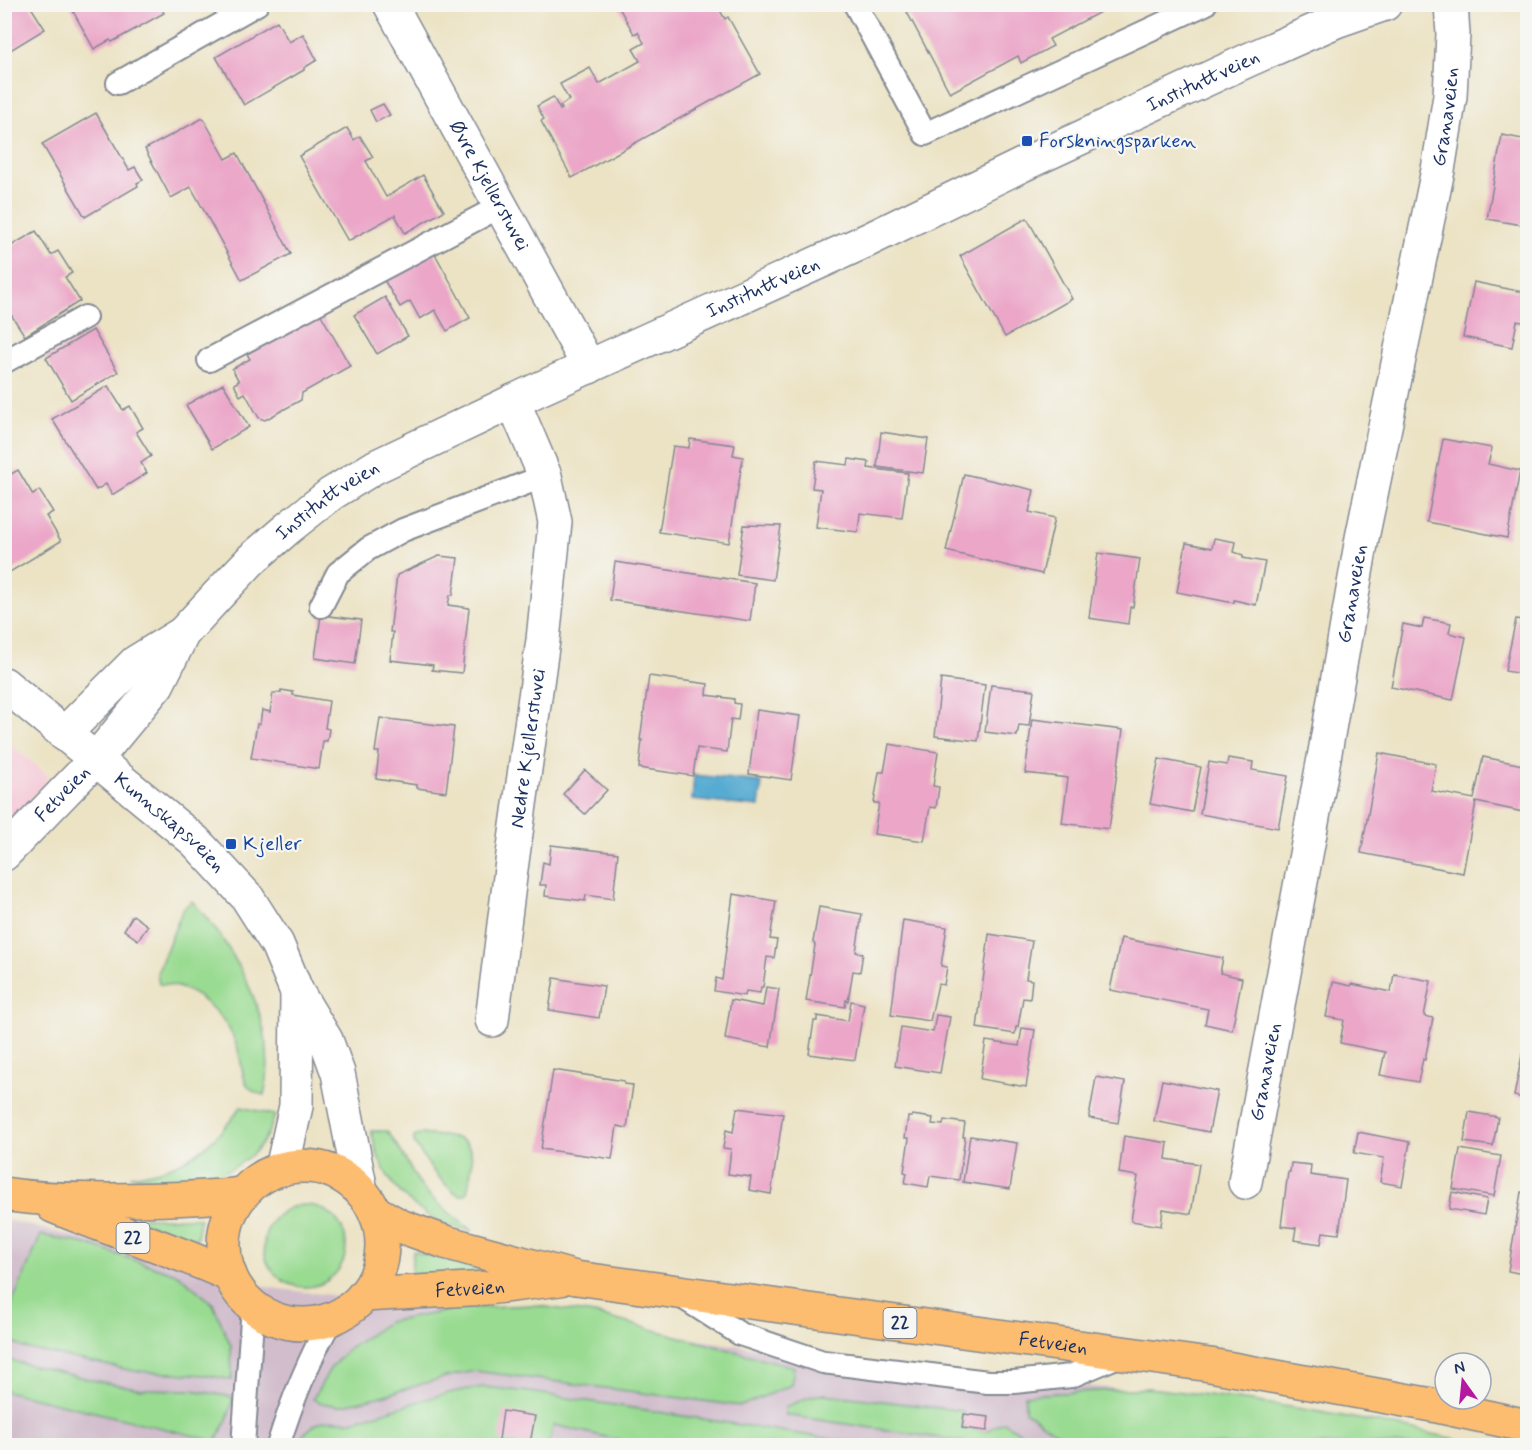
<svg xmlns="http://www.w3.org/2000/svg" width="1532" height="1450" viewBox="0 0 1532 1450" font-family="Mynerve,sans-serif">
  <rect width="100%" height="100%" fill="#f6f6f2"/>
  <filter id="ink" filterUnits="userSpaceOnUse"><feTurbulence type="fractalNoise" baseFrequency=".0167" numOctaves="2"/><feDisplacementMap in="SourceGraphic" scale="12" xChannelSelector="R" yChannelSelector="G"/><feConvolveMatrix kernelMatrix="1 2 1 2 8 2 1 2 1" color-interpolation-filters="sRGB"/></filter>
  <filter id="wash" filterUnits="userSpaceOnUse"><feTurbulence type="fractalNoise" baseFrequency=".008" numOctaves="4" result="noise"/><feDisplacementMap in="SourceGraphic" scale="24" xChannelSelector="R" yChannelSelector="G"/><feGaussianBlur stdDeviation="1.35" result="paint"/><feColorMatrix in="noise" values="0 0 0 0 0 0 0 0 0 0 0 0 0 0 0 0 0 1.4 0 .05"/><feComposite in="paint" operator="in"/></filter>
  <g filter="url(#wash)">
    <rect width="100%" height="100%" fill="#ece3c5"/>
    <path fill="#f5cfdb" d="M5 739 49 777 5 828Z"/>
    <path fill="#d1bdcc" d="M4 1219 272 1288 657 1334 902 1369 1207 1397 1365 1420 1486 1445H5Z"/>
    <g fill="#9adb92" stroke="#5a8578" stroke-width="1.5">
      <path d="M192 901C236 949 281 1028 264 1095 256 1094 250 1090 246 1083 242 1076 241 1056 237 1047 227 1015 193 984 159 984L157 973 183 909Z"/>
      <path d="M241 1107 275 1115C256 1181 188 1185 130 1176 184 1169 209 1150 241 1107Z"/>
      <path d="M371 1131H387C400 1147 408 1166 419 1183 433 1202 454 1216 472 1231 433 1225 397 1199 381 1163 376 1153 374 1141 371 1131Z"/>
      <path d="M421 1134C433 1136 448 1135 460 1139 480 1147 469 1178 467 1193L460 1196C439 1182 427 1163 414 1143V1137Z"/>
      <circle cx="305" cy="1246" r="41"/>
      <path d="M133 1218H198L200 1219 197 1239 134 1220Z"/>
      <path d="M41 1235 86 1244 179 1275 213 1304 231 1346 232 1380 206 1375 134 1371 24 1348C9 1342 5 1337 5 1320Z"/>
      <path d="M413 1251 487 1272 490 1274 411 1275Z"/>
      <path d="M533 1305 594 1314 794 1367 791 1385 741 1406 475 1371 445 1377 379 1397 338 1406 322 1403 313 1399 330 1369 347 1350 388 1322 463 1308Z"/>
      <path d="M4 1359 101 1382 142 1389 193 1390 232 1397C232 1413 223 1428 216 1441L5 1391Z"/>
      <path d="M485 1387 530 1392 869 1445H640L554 1425 549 1445 296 1446C301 1435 312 1425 323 1421 331 1419 342 1422 350 1421 396 1411 438 1391 485 1387Z"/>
      <path d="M1148 1388C1261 1400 1371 1419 1482 1445H1073L1025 1411V1395Z"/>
      <path d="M825 1394 963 1411 962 1428 987 1431 1004 1422 1040 1445H986L786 1415 785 1407 812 1396Z"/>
    </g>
    <path fill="#56abd2" stroke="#386d98" stroke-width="1.5" d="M694 775 762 782 759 807 692 800Z"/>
    <g id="blocks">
      <g fill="#eba6c8">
        <path d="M4 4H29L45 29 4 54Z"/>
        <path d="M69 4H159L164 13 112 42 110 40 94 49Z"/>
        <path d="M617 4H716L725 19 728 17 760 74 572 178 541 121 544 119 537 106 553 97 560 110 562 109 560 106 569 100 560 84 590 68 599 84 640 61 633 49 644 43 638 32 634 34Z"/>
        <path d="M921 4H1104L1106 9 1049 39 1053 46 1021 63 1018 56 950 93 907 12Z"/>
        <path d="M277 21 289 42 303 34 317 60 304 68V70L244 105 216 57Z"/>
        <path d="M383 104 390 115 376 122 370 110Z"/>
        <path d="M96 113 129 170 135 167 143 180 137 183 138 186 85 217 42 144Z"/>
        <path d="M203 118 226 159 237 153 291 254 242 280 191 187 171 198 145 149Z"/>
        <path d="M347 128 354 140 360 136 373 157 366 161 386 197 423 175 444 211 405 233 395 215 348 241 299 156Z"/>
        <path d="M1502 135 1528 140V226L1487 219Z"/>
        <path d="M1027 218 1072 299 1005 337 960 256Z"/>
        <path d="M36 231 51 255 58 251 72 273 65 277 80 301 25 336 4 304V250Z"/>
        <path d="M434 252 470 318 447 331 435 310 420 319 410 301 400 307 384 280Z"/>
        <path d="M1474 282 1523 292 1522 295 1528 296V323L1517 321 1512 347 1463 337Z"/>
        <path d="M385 297 408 336 377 354 354 315Z"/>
        <path d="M320 313 350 366 302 393 301 400 265 420 259 418 245 393 240 396 234 384 239 381 232 369 250 359 247 354 268 342 266 340Z"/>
        <path d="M93 330 118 372 71 400 46 358Z"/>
        <path d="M223 384 249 427 212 449 186 405Z"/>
        <path d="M108 386 123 410 130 406 143 428 136 432 151 456 141 463 147 473 112 495 106 484 96 490 52 419Z"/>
        <path d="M881 432 928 439 923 473 877 467Z"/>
        <path d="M690 439 735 445 733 455 743 457 729 543 659 532 673 446 689 448Z"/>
        <path d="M1443 439 1492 448 1488 464 1520 471 1507 538 1427 522Z"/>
        <path d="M849 459 869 462 868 468 908 473 902 518 860 513 858 532 816 527 821 489 812 488 816 461 848 465Z"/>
        <path d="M18 470 33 495 39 490 53 512 46 516 61 541 5 575 4 478Z"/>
        <path d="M964 474 1034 490 1029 512 1055 518 1042 574 946 551Z"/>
        <path d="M744 525 781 526 773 580 737 575Z"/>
        <path d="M1214 538 1236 542 1234 552 1243 555V558L1265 562 1256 605 1234 600V603L1177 592 1186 543 1212 548Z"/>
        <path d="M1098 553 1140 559 1133 607H1130L1128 624 1089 618Z"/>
        <path d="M439 556 458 558 453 595H450L448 605 469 608 462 673 432 670 433 665 390 660 393 632H390L397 575Z"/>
        <path d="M615 562 755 583 750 621 610 600Z"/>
        <path d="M321 615 361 620 355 664 315 658Z"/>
        <path d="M1424 618 1451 623 1449 633 1466 637 1453 700 1391 687 1403 624 1422 628Z"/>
        <path d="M1516 619 1528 621V675L1505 671Z"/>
        <path d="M649 676 708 684 707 695 734 699V703L740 704 738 720 731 719 727 752 697 748 693 776 639 768 642 740H640Z"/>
        <path d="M941 679 985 685 978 741 935 736Z"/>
        <path d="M991 685 1034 690 1029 726 1019 725 1017 736 985 732Z"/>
        <path d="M281 690 293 692V695L329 701 325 728 329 729 327 741H323L319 769 251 758 257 724H260L262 710 270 712 273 693H281Z"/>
        <path d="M757 710 800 716 791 780 749 774Z"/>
        <path d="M380 718 454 727 446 792 417 788V785L376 779 379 752H375Z"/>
        <path d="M1032 719 1123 730 1109 829 1062 823 1068 778 1025 773Z"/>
        <path d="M889 744 938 752 933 786 939 787 936 808 930 807 924 841 874 834 879 803H874L879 772H884Z"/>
        <path d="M1379 753 1436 764 1431 791 1474 799 1483 757 1528 766V787L1523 812 1476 802 1463 873 1361 853Z"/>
        <path d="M1228 758 1253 762 1252 770 1288 776 1278 828 1200 814 1209 762 1227 765Z"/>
        <path d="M1159 759 1201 767 1192 812 1150 804Z"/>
        <path d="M585 770 607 790 585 814 563 794Z"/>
        <path d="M551 845 618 853 613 899 586 895 585 901 545 896 546 885H540L543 862 549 864Z"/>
        <path d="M733 894 776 901 770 939 777 940 774 958 767 957 763 987H761L760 993 746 991 745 996 714 991 716 978 722 980Z"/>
        <path d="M819 907 862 914 856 952 863 953 860 972 853 971 848 1001 846 1000 845 1007 806 1001 815 945 813 942Z"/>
        <path d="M133 915 148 926 138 940 124 930Z"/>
        <path d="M903 920 947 927 941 966 947 967 944 985 938 984 930 1021 891 1015Z"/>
        <path d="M989 934 1032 941 1026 979 1032 980 1030 999 1023 998 1018 1027H1016L1015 1034 977 1028Z"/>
        <path d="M1121 938 1223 958 1220 973 1242 978 1232 1030 1205 1024 1208 1009 1110 990Z"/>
        <path d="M1394 974 1431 981 1424 1016 1433 1018 1425 1060 1423 1059 1418 1082 1380 1075 1385 1052 1340 1043 1344 1020 1326 1017 1333 982 1351 986 1352 984 1391 992Z"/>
        <path d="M554 978 604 986 599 1018 549 1010Z"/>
        <path d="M766 987 779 989 770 1047 725 1039 731 1000 763 1006Z"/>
        <path d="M851 1001 864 1004 855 1060 809 1054 814 1021H817V1016L848 1021Z"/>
        <path d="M936 1015 950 1017 940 1073 895 1066 901 1027 933 1032Z"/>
        <path d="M1022 1028 1035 1030 1026 1087 980 1079 986 1041 1019 1046Z"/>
        <path d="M1526 1035H1528V1099L1514 1096Z"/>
        <path d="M553 1070 624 1081V1084L633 1085 627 1128 617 1126 612 1159 541 1149Z"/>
        <path d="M1096 1077 1125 1082 1118 1123 1089 1118Z"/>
        <path d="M1162 1080 1217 1091 1209 1132 1154 1121Z"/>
        <path d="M737 1108 783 1114 771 1194 749 1190 751 1177 728 1174 731 1149 723 1148 726 1130 733 1132Z"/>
        <path d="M1469 1112 1498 1117 1493 1146 1464 1142Z"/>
        <path d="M912 1115 933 1118 932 1124 943 1125 944 1120 965 1123 963 1137H965L959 1180 930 1176 928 1187 905 1183 907 1173 904 1172 909 1138H905L908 1117H912Z"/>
        <path d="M1358 1132 1410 1142 1402 1186 1380 1182 1384 1158 1354 1153Z"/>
        <path d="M970 1136 1017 1143 1010 1189 963 1182Z"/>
        <path d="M1124 1136 1168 1143 1166 1159 1199 1164 1191 1214 1163 1209 1161 1226 1131 1221 1138 1176 1119 1173Z"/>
        <path d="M1460 1149 1501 1156 1494 1196 1453 1189Z"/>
        <path d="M1291 1163 1311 1165 1310 1175 1346 1180 1339 1234 1323 1232 1321 1244 1294 1240 1296 1228 1281 1226 1288 1172H1290Z"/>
        <path d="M1452 1192 1487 1199 1484 1215 1449 1209Z"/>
        <path d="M1521 1192 1528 1193V1275L1508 1271Z"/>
        <path d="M503 1411 535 1416 530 1444 499 1440Z"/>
        <path d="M964 1414 989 1417 987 1431 962 1428Z"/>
      </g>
    </g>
  </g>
  <g filter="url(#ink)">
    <use href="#blocks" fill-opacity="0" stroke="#848992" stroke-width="1.5"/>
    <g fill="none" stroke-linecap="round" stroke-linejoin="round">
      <g stroke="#848992" stroke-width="26">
        <g id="lane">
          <path d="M855 4 925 134 1205 4"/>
          <path d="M118 83 257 4"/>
          <path d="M209 360 501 206"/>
          <path d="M4 362 85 317"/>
          <path d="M321 606 338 573 368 549 403 530 545 476"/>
          <path d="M682 1297 740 1334 823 1362 988 1382H1014L1071 1376 1123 1354"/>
          <path d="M243 1446 253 1306"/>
          <path d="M278 1446C292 1400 309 1359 332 1318"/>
        </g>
      </g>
      <g stroke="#848992" stroke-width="36">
        <g id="street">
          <path id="s1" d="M390 4 589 367"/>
          <path id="s2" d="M4 684 195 841 247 897 277 944 297 992 326 1040 338 1073 361 1191"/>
          <path d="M64 734 136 662 183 633"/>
          <path id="s3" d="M4 854 96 759 157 685 183 633 218 595 252 559 288 528 331 494 375 467 537 390 868 240 1022 165 1246 61 1336 21 1385 4"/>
          <path id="s4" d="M492 1020 511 869 543 640 555 522 545 476 513 401"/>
          <path d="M282 1169 296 1106 297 992"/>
          <path id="s5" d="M1245 1182 1324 758 1362 538 1438 170 1450 96 1453 34 1451 4"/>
        </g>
      </g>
      <g stroke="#848992" stroke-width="36">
        <g id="highway">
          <circle cx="303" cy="1245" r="79"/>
          <path d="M4 1194C39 1200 72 1199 107 1200 152 1200 197 1199 242 1194"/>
          <path d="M53 1206C111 1230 172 1249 230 1275"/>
          <path id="s6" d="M375 1212 400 1226 445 1242 576 1278 1210 1365 1432 1405 1528 1426"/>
          <path id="s7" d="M364 1295 487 1288 560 1279"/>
        </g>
      </g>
      <use href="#lane" stroke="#fff" stroke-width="22"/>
      <use href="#street" stroke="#fff" stroke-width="33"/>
      <use href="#highway" stroke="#fcbd6f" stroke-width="33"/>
    </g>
  </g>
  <g fill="#1a4fb4" stroke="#f6f6f2" stroke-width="2">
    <rect x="1021" y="135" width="12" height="12" rx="3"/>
    <rect x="225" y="838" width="12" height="12" rx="3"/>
  </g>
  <g text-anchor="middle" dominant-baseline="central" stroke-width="4.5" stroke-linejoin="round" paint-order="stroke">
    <g fill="#f6f6f2" stroke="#5d6b8a" stroke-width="1.5">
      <rect x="116.5" y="1223" width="33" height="30" rx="4.5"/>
      <rect x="883.5" y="1308" width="33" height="30" rx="4.5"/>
    </g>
    <g font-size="18" font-weight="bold" fill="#1b2f5e">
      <text x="133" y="1238">22</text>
      <text x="900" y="1323">22</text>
    </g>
    <g font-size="20" fill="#1b2f5e" stroke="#f6f6f2">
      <text stroke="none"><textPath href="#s3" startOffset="1455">Instituttveien</textPath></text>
      <text stroke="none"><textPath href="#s5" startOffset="1084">Granaveien</textPath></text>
      <text stroke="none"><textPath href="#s1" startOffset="207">Øvre Kjellerstuvei</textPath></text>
      <text stroke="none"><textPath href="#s3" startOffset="969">Instituttveien</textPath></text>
      <text stroke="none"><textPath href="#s3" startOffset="483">Instituttveien</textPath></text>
      <text stroke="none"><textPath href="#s5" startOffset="598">Granaveien</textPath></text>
      <text stroke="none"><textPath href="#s4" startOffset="274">Nedre Kjellerstuvei</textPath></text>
      <text stroke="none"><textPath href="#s3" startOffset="84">Fetveien</textPath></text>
      <text stroke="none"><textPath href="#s2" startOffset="216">Kunnskapsveien</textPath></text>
      <text stroke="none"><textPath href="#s5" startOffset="112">Granaveien</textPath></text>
      <text stroke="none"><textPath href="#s7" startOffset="106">Fetveien</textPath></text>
      <text stroke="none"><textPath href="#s6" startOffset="694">Fetveien</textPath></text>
    </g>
    <g font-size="20" fill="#164399" stroke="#f6f6f2" text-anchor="start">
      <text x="1039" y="141">Forskningsparken</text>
      <text x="243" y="844">Kjeller</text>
    </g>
  </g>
  <rect width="1532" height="1450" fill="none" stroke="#f6f6f2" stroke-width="24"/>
  <g transform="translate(1463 1381) rotate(345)"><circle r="28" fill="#f6f6f2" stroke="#9ea6b7" stroke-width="1.5"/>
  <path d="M0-4.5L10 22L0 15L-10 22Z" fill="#b5179e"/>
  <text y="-9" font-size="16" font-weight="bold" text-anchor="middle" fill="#1b2f5e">N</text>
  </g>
</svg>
